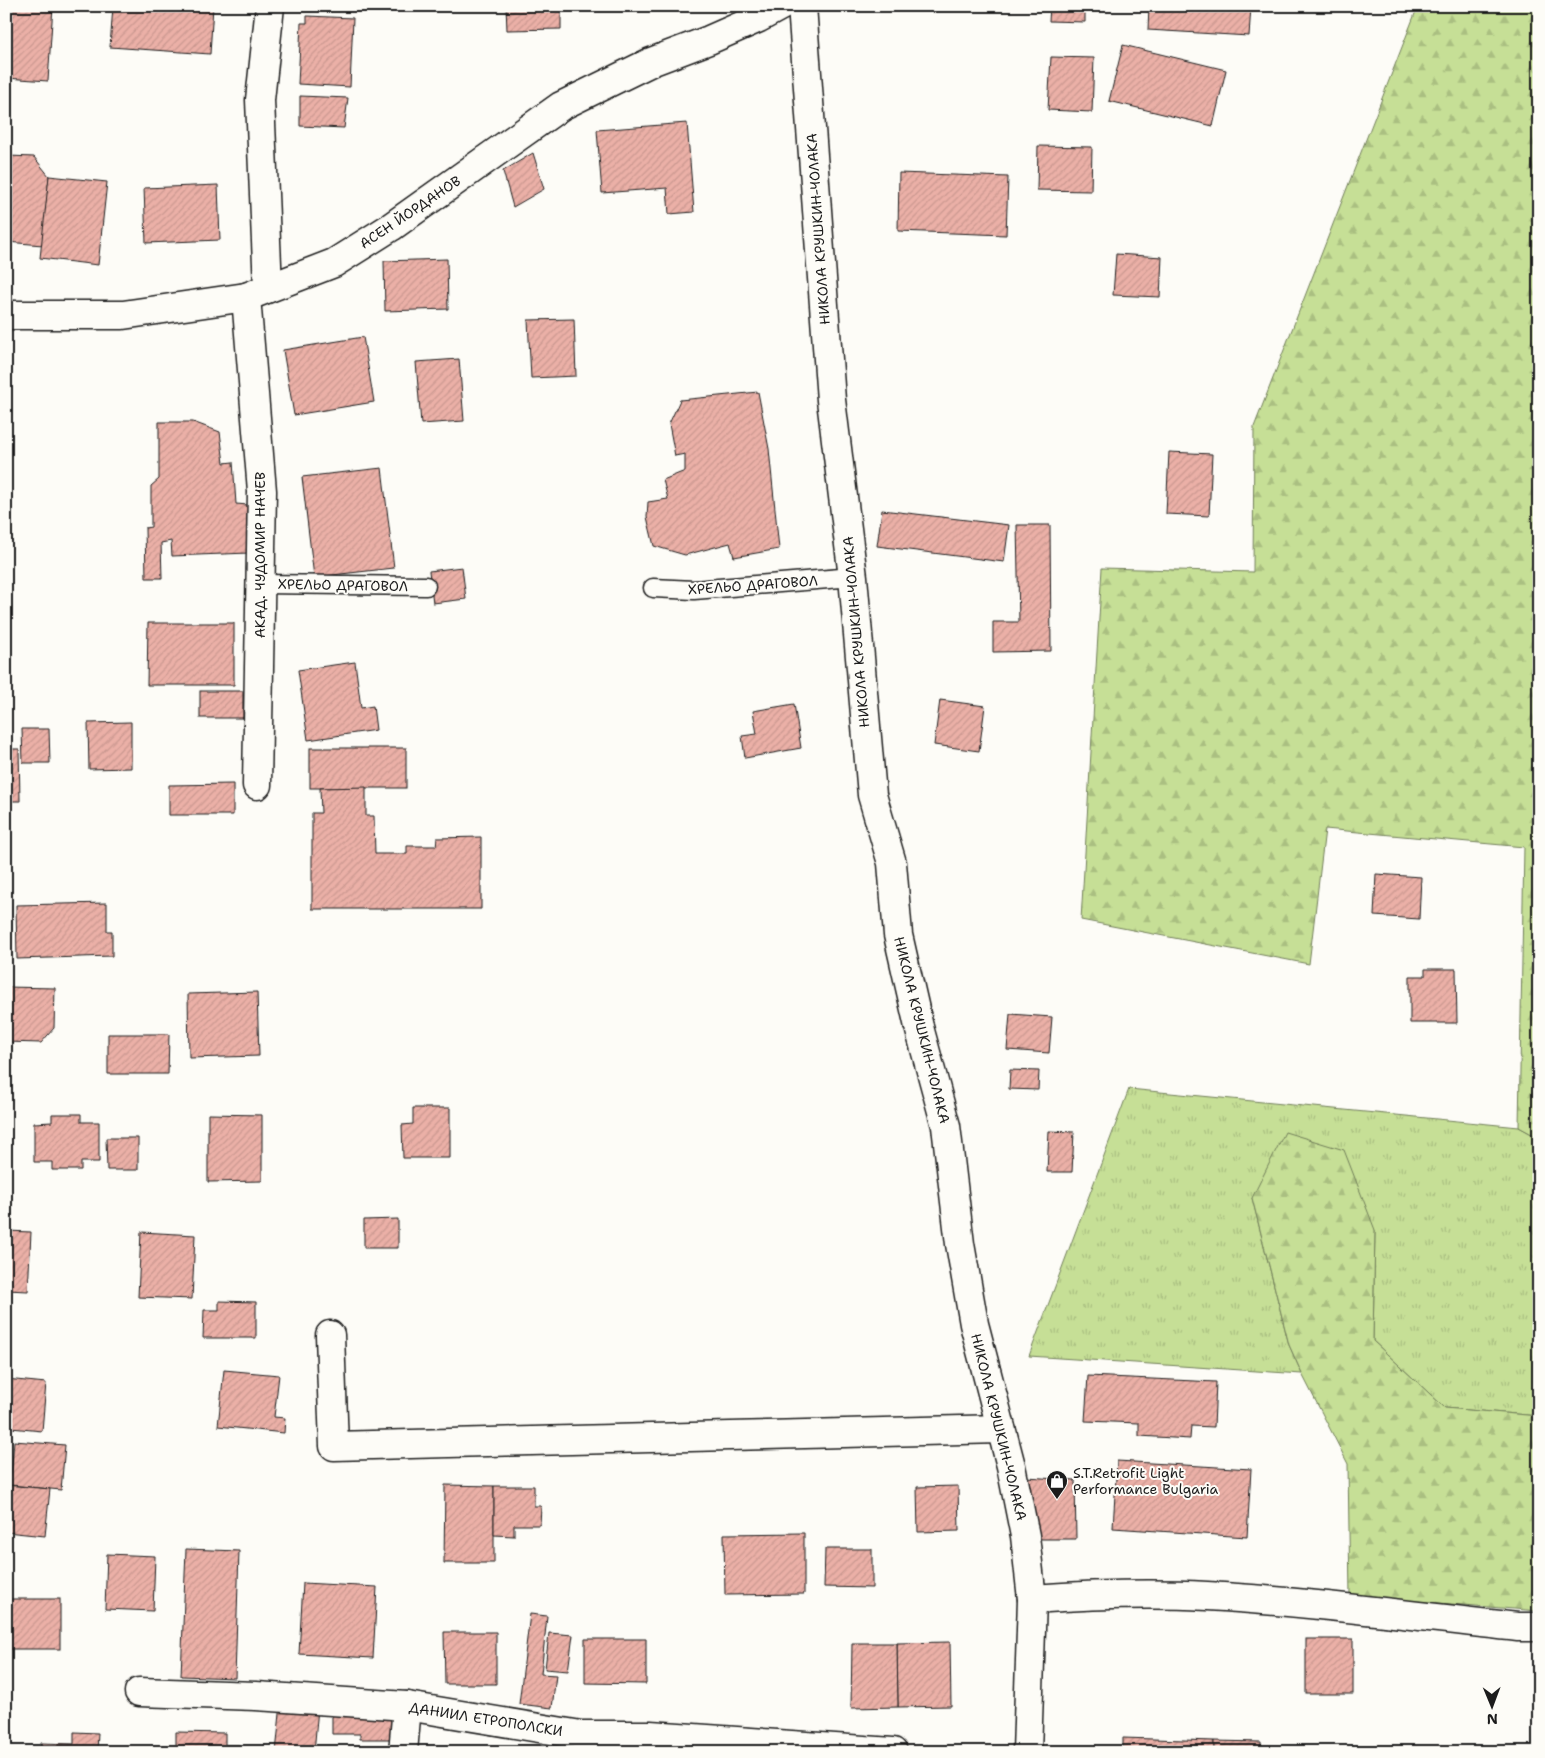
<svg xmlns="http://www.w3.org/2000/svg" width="1545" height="1758" viewBox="0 0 1545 1758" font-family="'Shantell Sans',sans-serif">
  <defs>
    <pattern id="grass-tufts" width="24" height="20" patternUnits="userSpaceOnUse" patternTransform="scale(1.25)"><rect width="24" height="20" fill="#c6df96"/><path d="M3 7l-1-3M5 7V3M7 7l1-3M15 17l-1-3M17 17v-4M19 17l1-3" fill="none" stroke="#aabf81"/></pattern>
    <pattern id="forest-firs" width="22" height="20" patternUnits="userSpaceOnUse" patternTransform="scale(1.25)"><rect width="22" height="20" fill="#c6df96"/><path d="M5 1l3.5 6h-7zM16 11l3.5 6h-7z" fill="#aabf81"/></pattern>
    <pattern id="building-hatch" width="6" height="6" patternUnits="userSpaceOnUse" patternTransform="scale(1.25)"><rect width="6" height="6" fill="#ebb0a7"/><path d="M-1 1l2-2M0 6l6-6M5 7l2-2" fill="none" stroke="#c9978f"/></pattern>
  </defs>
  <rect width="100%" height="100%" fill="#fdfcf7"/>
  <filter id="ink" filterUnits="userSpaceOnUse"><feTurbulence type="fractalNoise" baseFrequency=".02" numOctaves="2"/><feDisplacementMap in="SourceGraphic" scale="10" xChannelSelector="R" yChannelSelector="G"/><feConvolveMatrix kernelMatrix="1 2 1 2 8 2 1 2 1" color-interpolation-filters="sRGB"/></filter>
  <g filter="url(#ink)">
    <path fill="url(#grass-tufts)" stroke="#717e59" d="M1129 1089 1519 1127 1539 1138V1416L1445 1408 1373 1341 1375 1230 1252 1198 1289 1345 1302 1374 1029 1356Z"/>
    <g fill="url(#forest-firs)" stroke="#717e59">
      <path d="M1418 6H1539V1138L1519 1127 1524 847 1325 829 1309 964 1081 920 1102 568 1253 572 1254 427Z"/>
      <path d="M1285 1132 1344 1150 1375 1230 1373 1341 1445 1408 1539 1416V1611L1350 1596 1348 1464 1302 1374 1289 1345 1252 1198Z"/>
    </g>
    <g fill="url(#building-hatch)" stroke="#1c1c1c">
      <path d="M6 6H53L48 81 6 78Z"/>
      <path d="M113 6H213L210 54 110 47Z"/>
      <path d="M506 6H561V29L507 30Z"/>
      <path d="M1050 6H1085V22L1049 21Z"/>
      <path d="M1149 6H1251L1249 36 1148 30Z"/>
      <path d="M307 16 353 18 350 87 298 84 301 23H307Z"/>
      <path d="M1123 45 1226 70 1213 126 1109 101Z"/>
      <path d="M1051 57 1094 58 1092 112 1048 110Z"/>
      <path d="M300 96 348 98 344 128 300 126Z"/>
      <path d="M687 123 694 212 669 214 667 188 602 193 597 130Z"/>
      <path d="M1038 146 1092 147 1091 191 1037 190Z"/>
      <path d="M533 153 544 189 513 207 503 171Z"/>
      <path d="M8 156 34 157 49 176 43 245 6 242V157Z"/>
      <path d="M899 173 1008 177 1006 235 898 231Z"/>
      <path d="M49 176 107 182 98 265 40 258Z"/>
      <path d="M218 185 220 240 146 243 144 188Z"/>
      <path d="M1116 254 1162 257 1160 297 1113 295Z"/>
      <path d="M447 259 448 309 385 311 384 261Z"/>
      <path d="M574 319 576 376 531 378 528 320Z"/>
      <path d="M363 337 374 402 294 415 283 350Z"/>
      <path d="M459 359 464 421 421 424 416 362Z"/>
      <path d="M758 392 769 449 779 549 734 557 730 543 685 555 654 546 647 517 648 502 668 499 663 480 685 471V454L675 456 669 424 680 400Z"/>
      <path d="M159 422H193L220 432 224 463 233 462 236 504 248 505 249 553 172 556 171 541 161 543 162 578H146L145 528 151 527V486L159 479Z"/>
      <path d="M1169 452 1212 454 1209 516 1166 514Z"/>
      <path d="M382 468 394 568 314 577 302 477Z"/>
      <path d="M882 510 1009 525 1004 562 877 546Z"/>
      <path d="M1017 525H1050L1051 651 993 652V622H1019Z"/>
      <path d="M462 567 466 599 433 603 429 571Z"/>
      <path d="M148 623H234V685H147Z"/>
      <path d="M355 662 361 708 373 706 376 730 308 740 298 670Z"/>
      <rect x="200" y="691" width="43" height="27"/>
      <path d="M940 700 985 706 979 751 934 745Z"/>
      <path d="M794 704 801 748 745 758 742 736 757 734 753 711Z"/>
      <path d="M131 722V768L89 769 88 723Z"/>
      <path d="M22 729H49L50 763H23Z"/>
      <rect x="310" y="748" width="96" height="40"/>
      <path d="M6 749H19L20 801H6Z"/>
      <path d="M233 784V815H169V785Z"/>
      <path d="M366 787V816H374L375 854H407V846H436L437 838 481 837V909H312V813H321L320 788Z"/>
      <path d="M1376 874 1421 877 1419 919 1374 916Z"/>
      <path d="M107 903V931H112V956L17 959 16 905Z"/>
      <path d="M1425 969H1456L1457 1023H1410V976H1425Z"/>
      <path d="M6 987 55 988 54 1028 41 1043 6 1042Z"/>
      <path d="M257 992 259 1056 189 1058 188 994Z"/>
      <path d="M1010 1014 1052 1017 1049 1053 1007 1050Z"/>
      <path d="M108 1034H169L168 1074H108Z"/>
      <path d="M1010 1070 1039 1071 1038 1090 1009 1089Z"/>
      <path d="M413 1108H450V1158H403L402 1125 413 1124Z"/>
      <path d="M52 1114H81V1122H99V1162H81V1170H52V1162H34V1123L52 1122Z"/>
      <path d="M208 1114 262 1115V1181L208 1182Z"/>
      <path d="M1049 1131 1074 1132 1072 1172H1047Z"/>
      <path d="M106 1138H138V1170H107Z"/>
      <path d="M398 1219V1248H364V1220Z"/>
      <path d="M6 1231 31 1232 28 1291 6 1290Z"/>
      <path d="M141 1232 195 1235 192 1299 138 1297Z"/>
      <path d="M219 1301 256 1302V1338H203L204 1310H219Z"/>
      <path d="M224 1370 279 1375 274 1417 285 1418 284 1433 218 1426Z"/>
      <path d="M1088 1376 1216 1382 1214 1427 1191 1426 1190 1439 1139 1436V1423L1085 1421Z"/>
      <path d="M6 1379 46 1383 42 1431 11 1428 12 1416H6Z"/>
      <path d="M14 1441 65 1445 61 1490 10 1485Z"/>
      <path d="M1117 1461 1251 1469 1247 1537 1113 1528Z"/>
      <path d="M1026 1477 1075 1480 1076 1539H1040Z"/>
      <path d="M6 1485 50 1489 45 1536 6 1532Z"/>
      <path d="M445 1485 494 1486V1563H444Z"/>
      <path d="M494 1486H534V1506H541L540 1525H514V1536L494 1535Z"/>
      <path d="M958 1486 959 1531 918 1532 917 1487Z"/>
      <path d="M804 1533V1594L725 1595 724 1534Z"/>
      <path d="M186 1549 239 1551 235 1678 181 1676Z"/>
      <path d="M825 1549H872V1588L824 1587Z"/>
      <path d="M107 1554 155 1556 153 1611 105 1609Z"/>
      <path d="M303 1583 377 1587 373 1658 299 1654Z"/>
      <rect x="7" y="1599" width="53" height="50"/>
      <path d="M530 1614 547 1616 541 1674 556 1675 552 1708 519 1704Z"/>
      <path d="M444 1632H496V1684H445Z"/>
      <path d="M549 1633 573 1635 568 1671 545 1669Z"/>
      <path d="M585 1639H646V1684L585 1683Z"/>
      <rect x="1306" y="1639" width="47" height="55"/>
      <path d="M950 1642 951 1706 898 1707 897 1643Z"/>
      <path d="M852 1643H897L898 1707 851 1708Z"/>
      <path d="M281 1704 318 1708 314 1752H276Z"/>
      <path d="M332 1715H392V1739H360V1734H332Z"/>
      <path d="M74 1732 98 1733 97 1752H41V1743L74 1744Z"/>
      <path d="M176 1732 225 1733V1745H239V1752H176Z"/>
      <path d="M1123 1738 1214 1741V1752H1123Z"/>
      <path d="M1214 1741 1261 1742V1752H1214Z"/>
      <path d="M415 1748 453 1750V1752H415Z"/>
    </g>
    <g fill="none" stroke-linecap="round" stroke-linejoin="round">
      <g stroke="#1c1c1c" stroke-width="21">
        <g id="service">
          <path d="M261 584 426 586"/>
          <path d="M653 588 694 590 853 577"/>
        </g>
      </g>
      <g stroke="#1c1c1c" stroke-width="31">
        <g id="minor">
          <path d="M802 6 831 400 853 577 872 795 892 863 898 935 919 1027 946 1126 960 1244 974 1324 1011 1466 1025 1536 1032 1599 1027 1752"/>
          <path d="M268 288 260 100 270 6"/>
          <path d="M246 297 262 491 257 785"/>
          <path d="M6 315H123L246 297 334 263 391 227 561 106 651 62 709 40 759 18 781 6"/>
          <path d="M330 1335 334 1446 1001 1429"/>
          <path d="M1032 1599C1089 1595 1150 1593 1207 1596 1311 1602 1414 1616 1518 1627H1539"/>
          <path d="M139 1692 256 1696 407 1706 581 1735H650L893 1752"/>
          <path d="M403 1752 407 1706"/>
        </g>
      </g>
      <use href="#service" stroke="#fdfcf7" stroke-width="18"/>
      <use href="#minor" stroke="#fdfcf7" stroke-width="28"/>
    </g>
  </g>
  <defs>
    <g id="shop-pin" transform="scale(1.125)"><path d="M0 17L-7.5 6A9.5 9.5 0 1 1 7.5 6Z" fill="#1c1c1c" stroke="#fdfcf7"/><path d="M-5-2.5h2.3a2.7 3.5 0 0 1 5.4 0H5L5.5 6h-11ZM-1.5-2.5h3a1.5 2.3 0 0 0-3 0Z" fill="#fff"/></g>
  </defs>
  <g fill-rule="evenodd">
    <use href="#shop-pin" x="1057" y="1481"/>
  </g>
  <g text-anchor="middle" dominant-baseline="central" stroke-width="4" stroke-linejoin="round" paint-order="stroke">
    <g font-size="14" fill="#1c1c1c" stroke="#fdfcf7">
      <text transform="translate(410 212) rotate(-34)">АСЕН ЙОРДАНОВ</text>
      <text transform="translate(818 229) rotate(-94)">НИКОЛА КРУШКИН-ЧОЛАКА</text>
      <text transform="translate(260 555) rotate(-90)">АКАД. ЧУДОМИР НАЧЕВ</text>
      <text transform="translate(343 585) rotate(1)">ХРЕЛЬО ДРАГОВОЛ</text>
      <text transform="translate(753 585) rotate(-4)">ХРЕЛЬО ДРАГОВОЛ</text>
      <text transform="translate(856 632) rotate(-95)">НИКОЛА КРУШКИН-ЧОЛАКА</text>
      <text transform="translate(922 1030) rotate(76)">НИКОЛА КРУШКИН-ЧОЛАКА</text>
      <text transform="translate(999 1427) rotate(76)">НИКОЛА КРУШКИН-ЧОЛАКА</text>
      <text transform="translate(486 1719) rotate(9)">ДАНИИЛ ЕТРОПОЛСКИ</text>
    </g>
    <g font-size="14" fill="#1c1c1c" stroke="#fdfcf7" text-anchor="start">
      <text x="1073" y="1473">S.T.Retrofit Light<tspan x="1073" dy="16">Performance Bulgaria</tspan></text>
    </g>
  </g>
  <rect width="1545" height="1758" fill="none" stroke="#fdfcf7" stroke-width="25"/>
  <rect x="12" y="12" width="1520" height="1733" fill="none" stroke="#1c1c1c" stroke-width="2" filter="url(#ink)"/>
  <g transform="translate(1492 1706) rotate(179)" stroke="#fdfcf7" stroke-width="4" paint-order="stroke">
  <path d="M0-4L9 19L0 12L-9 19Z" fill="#1c1c1c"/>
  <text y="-8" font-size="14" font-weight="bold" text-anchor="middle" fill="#1c1c1c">N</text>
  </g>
</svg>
